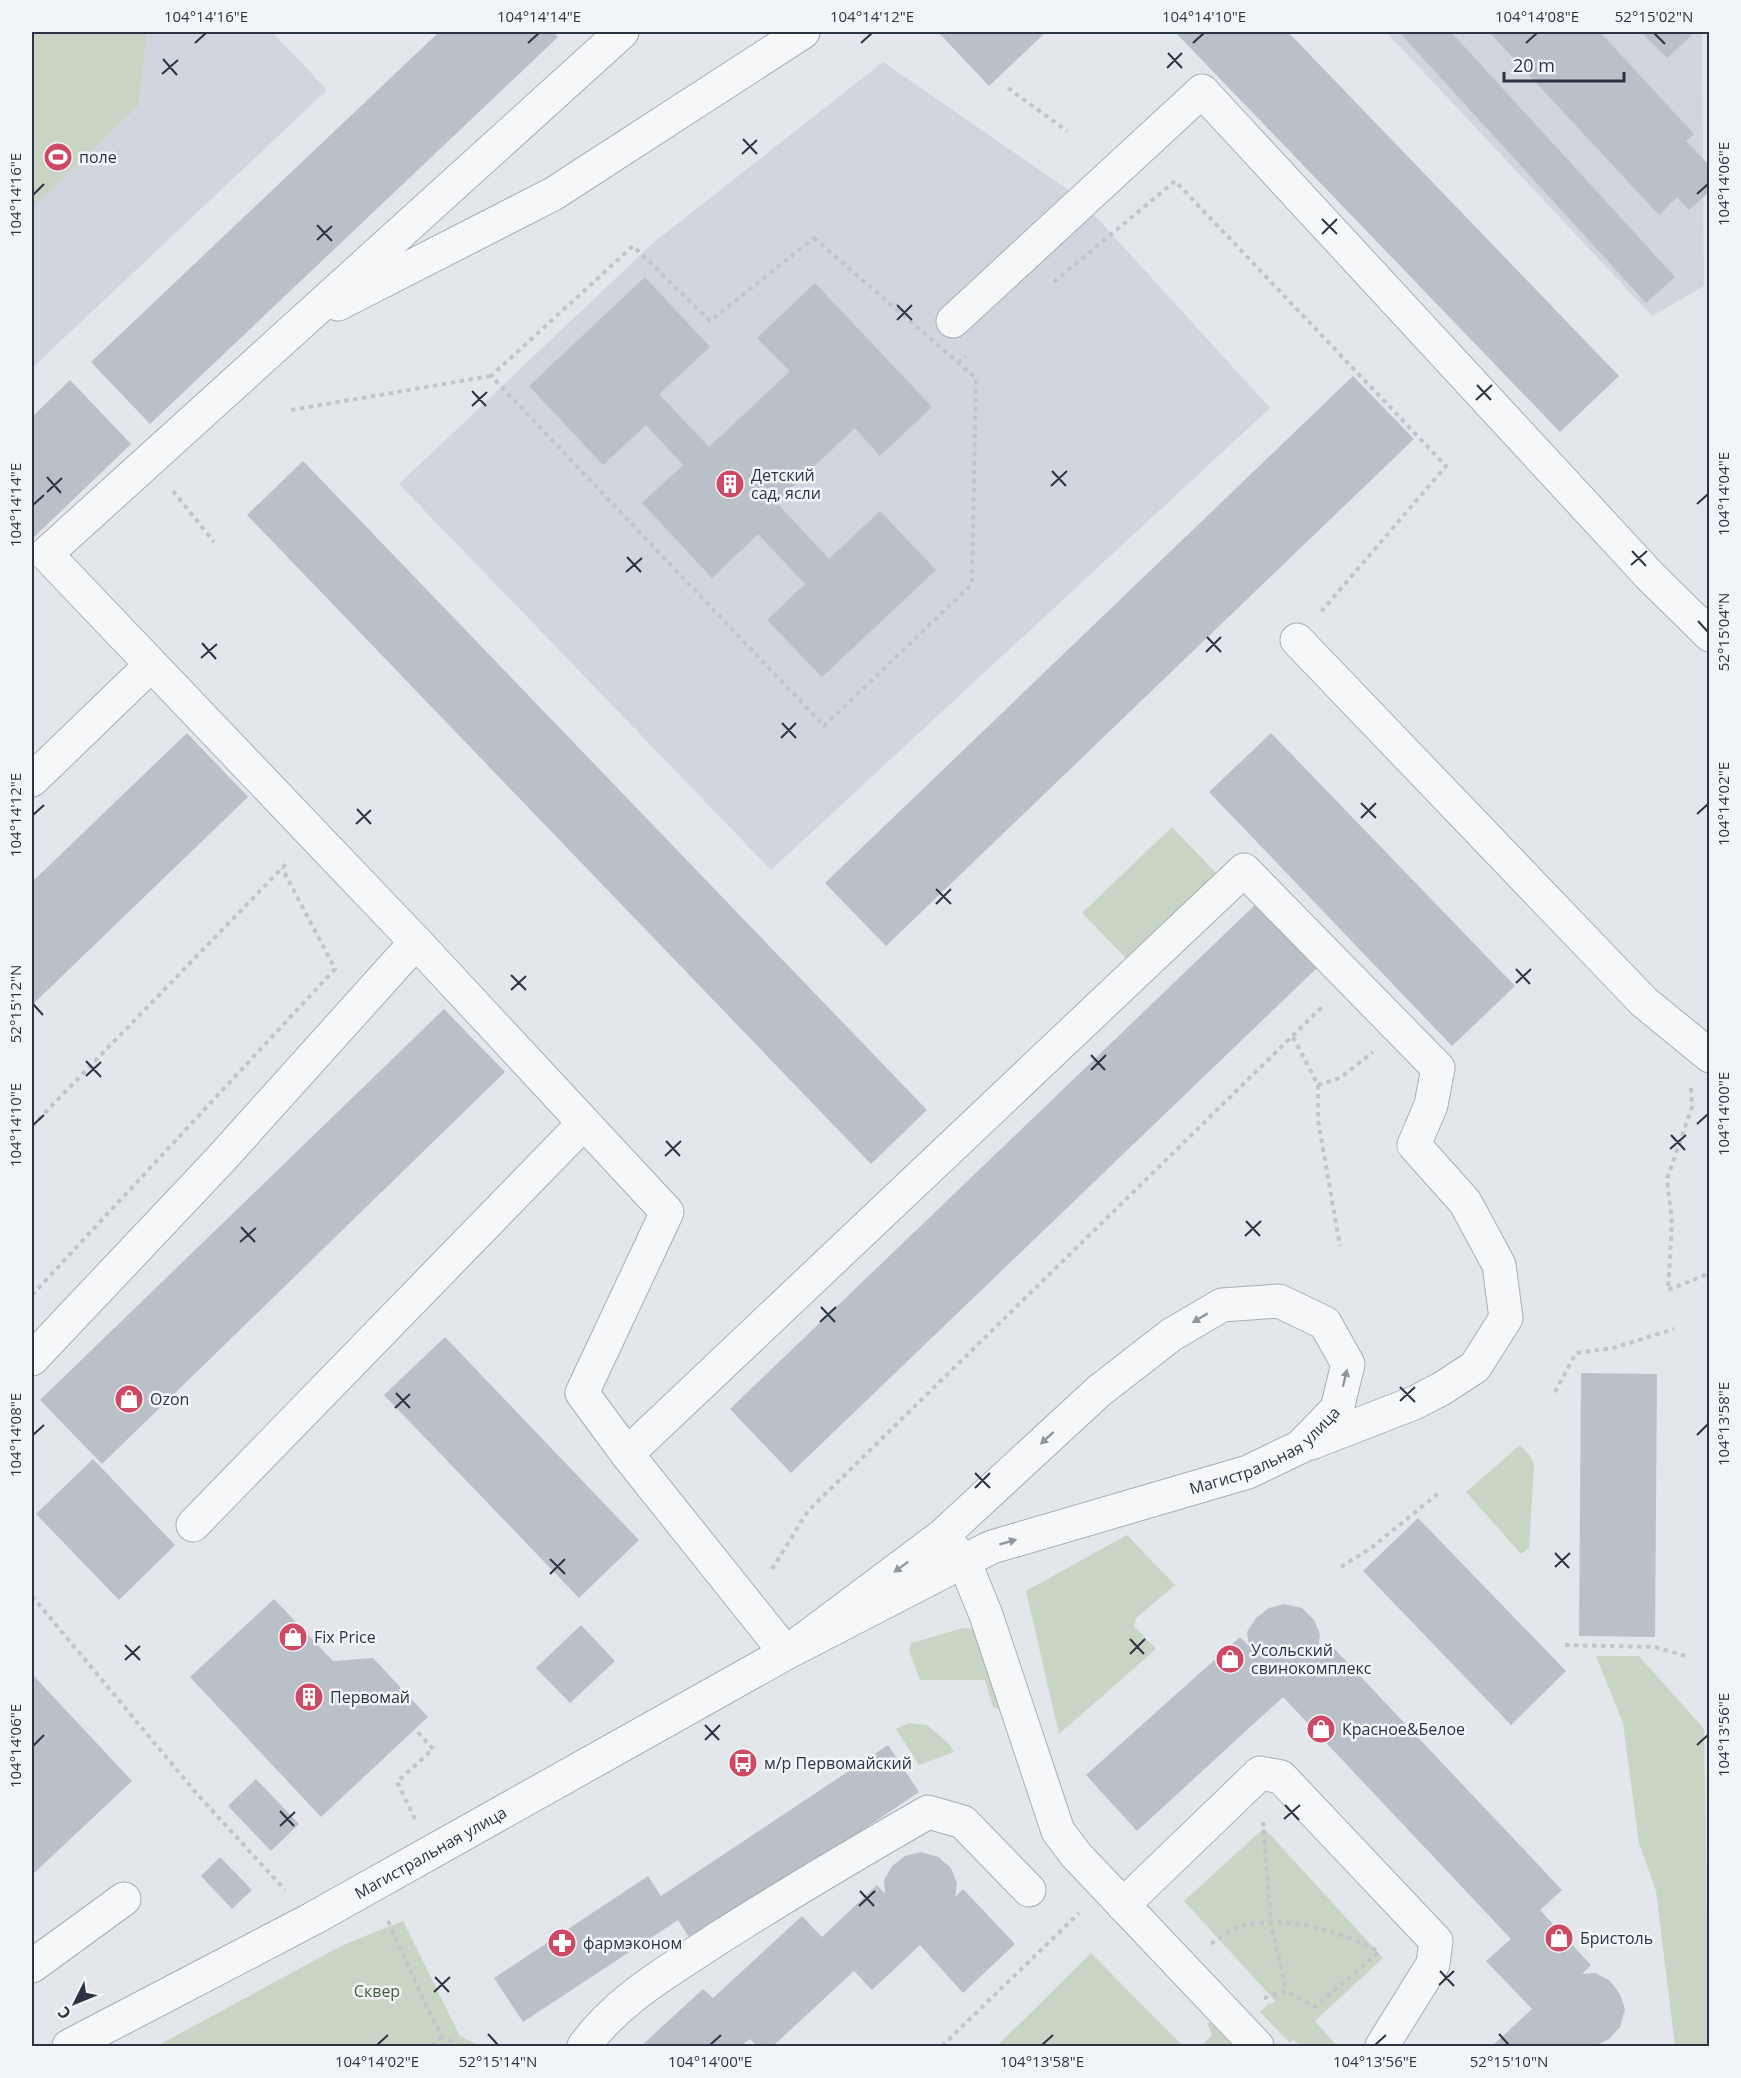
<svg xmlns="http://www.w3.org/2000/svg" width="1741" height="2078" viewBox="0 0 1741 2078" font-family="'Open Sans',sans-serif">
  <rect width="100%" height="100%" fill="#e3e6eb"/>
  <g fill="#d1d5dd">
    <path d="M32 32H272L327 90 32 368Z"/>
    <path d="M1386 32H1702L1704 286 1652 316Z"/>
    <path d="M883 62 1077 196 1270 408 771 870 399 484 653 243Z"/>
  </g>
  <g fill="#c9d5c4">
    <path d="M32 32H147L138 106 32 208Z"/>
    <path d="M1172 827 1217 874 1128 960 1082 913Z"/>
    <path d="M1520 1445 1530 1456 1534 1465 1529 1548 1521 1554 1466 1492Z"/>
    <path d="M1127 1535 1175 1585 1136 1618 1134 1626 1156 1649 1059 1734 1026 1591Z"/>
    <path d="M963 1628 975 1629 981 1641 999 1709 993 1707 985 1680H920L909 1651 911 1643Z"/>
    <path d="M1596 1656H1639L1704 1729 1709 2046H1675L1656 1891 1639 1843 1623 1723Z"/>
    <path d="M909 1723 927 1725 949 1744 954 1752 919 1765 896 1729Z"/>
    <path d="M1264 1828 1383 1958 1315 2021 1337 2046H1300L1293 2039 1290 2043 1260 2012 1268 2004 1276 2002 1184 1901Z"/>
    <path d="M403 1921 460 2036 480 2046H157L343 1945Z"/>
    <path d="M1091 1953 1183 2046H997Z"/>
    <path d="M1207 2023H1214L1235 2043V2046H1201L1212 2035Z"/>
  </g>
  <g fill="#bac0c8">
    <path d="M439 32H553L558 37 150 424 91 362Z"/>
    <path d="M938 32H1046L989 86Z"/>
    <path d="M1175 32H1288L1619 376 1560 432Z"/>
    <path d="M1399 32H1451L1675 277 1646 303Z"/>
    <path d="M1489 32H1600L1694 134 1686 141 1710 166V191L1689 210 1677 197 1659 215Z"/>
    <path d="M1641 32H1695L1667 58Z"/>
    <path d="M645 277 710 347 659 394 709 447 790 371 757 338 815 283 932 407 880 456 855 428 776 502 829 559 880 511 936 570 822 677 767 620 805 584 758 534 712 578 642 503 683 465 646 425 603 465 529 386Z"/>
    <path d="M1353 376 1414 439 886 946 825 883Z"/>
    <path d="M70 380 131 444 32 539V417Z"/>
    <path d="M303 461 927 1110 871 1164 247 515Z"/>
    <path d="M187 733 248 797 32 1005V882Z"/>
    <path d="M1271 733 1515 986 1452 1046 1209 792Z"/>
    <path d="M1258 902 1319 966 791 1473 730 1409Z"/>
    <path d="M444 1009 505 1072 102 1464 40 1400Z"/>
    <path d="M445 1337 639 1540 579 1598 384 1395Z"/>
    <path d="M1581 1373 1657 1374 1655 1637 1579 1636Z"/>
    <path d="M93 1459 175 1545 119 1600 36 1514Z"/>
    <path d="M1418 1518 1566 1671 1511 1725 1363 1571Z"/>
    <path d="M274 1599 333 1661 373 1658 428 1717 321 1817 190 1677Z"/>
    <path d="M1284 1604 1302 1608 1314 1620 1320 1634 1318 1649 1327 1641 1562 1890 1540 1910 1591 1965 1582 1974 1596 1973 1610 1981 1620 1994 1625 2009 1620 2027 1609 2039 1595 2046 1580 2044 1582 2046H1492L1532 2009 1486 1961 1511 1939 1283 1697 1137 1831 1086 1775 1240 1637 1249 1646 1247 1632 1256 1618 1269 1608Z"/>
    <path d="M581 1625 615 1661 570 1703 536 1668Z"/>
    <path d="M32 1674 132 1781 32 1875Z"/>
    <path d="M888 1745 919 1792 693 1944 678 1920 523 2022 494 1978 648 1876 661 1896Z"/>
    <path d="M256 1779 299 1824 271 1851 228 1806Z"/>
    <path d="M921 1852 938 1857 951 1868 957 1883 955 1897 963 1889 1015 1944 963 1993 920 1945 872 1990 854 1971 773 2046H757L750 2039 741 2046H641L703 1989 713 1998 802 1916 822 1937 877 1885 885 1894 884 1880 892 1866 905 1856Z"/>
    <path d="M220 1857 252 1890 232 1909 201 1876Z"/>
  </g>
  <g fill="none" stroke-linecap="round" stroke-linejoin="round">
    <g stroke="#a8adb5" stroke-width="35">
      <g id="minor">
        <path d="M622 32 46 554 416 942 667 1212 582 1393 627 1454 786 1653"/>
        <path d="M338 304 553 194 803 32"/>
        <path d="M953 321 1202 91 1650 576 1710 635"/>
        <path d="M1297 640 1644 1002 1710 1056"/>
        <path d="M32 780 151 665"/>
        <path d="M32 1359 220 1160 416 942"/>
        <path d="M627 1454 1244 870 1438 1068 1431 1105 1414 1145 1465 1202 1499 1265 1506 1318 1475 1367 1441 1389 1414 1403 1311 1443"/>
        <path d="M193 1525 583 1124"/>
        <path d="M949 1544 964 1561 986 1615 1058 1831 1076 1855 1257 2046"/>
        <path d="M1123 1905 1260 1773 1281 1777 1436 1941 1433 1964 1382 2046"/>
        <path d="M32 1966 124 1899"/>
        <path id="s1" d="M69 2046 312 1919 786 1653 964 1561 992 1547 1248 1472 1300 1447 1337 1409 1348 1364 1325 1323 1279 1301 1222 1305 1171 1335 1099 1391 942 1536 786 1653"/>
        <path d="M584 2046C618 1999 669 1971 717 1939 786 1895 857 1853 928 1812L963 1822 1029 1890"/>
      </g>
    </g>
    <g stroke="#c1c4ca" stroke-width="4" stroke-dasharray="4.5 4.5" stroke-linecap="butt">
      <path d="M1008 88 1067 131"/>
      <path d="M814 238 976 378 972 584 824 726 491 376 633 246 710 321Z"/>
      <path d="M1054 282 1175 181 1446 466 1320 613"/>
      <path d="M958 363 966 356"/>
      <path d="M291 410 491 376"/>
      <path d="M173 491 214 542"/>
      <path d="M1293 1037 1318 1085V1120L1340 1246"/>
      <path d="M1318 1085 1340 1078 1373 1052"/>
      <path d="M1691 1088 1692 1107 1667 1179 1672 1223 1668 1290 1710 1273"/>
      <path d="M32 1126 288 862"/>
      <path d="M32 1295 335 969 282 868"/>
      <path d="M1555 1392 1576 1353 1613 1348 1674 1329"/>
      <path d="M1341 1567 1371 1548 1440 1492"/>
      <path d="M772 1569 808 1511 1324 1005"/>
      <path d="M32 1596 197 1794 285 1890"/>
      <path d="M1565 1645 1655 1647 1689 1657"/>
      <path d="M415 1819 397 1782 433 1749 415 1729"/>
      <path d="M1263 1822 1271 1923 1286 1991"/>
      <path d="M388 1921 427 2008 442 2037 460 2046"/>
      <path d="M1211 1944C1219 1938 1233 1927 1243 1925 1289 1916 1339 1930 1379 1952L1315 2007 1286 1991 1261 1999"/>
      <path d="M432 2046 442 2037"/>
      <path d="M942 2046 1079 1913"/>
    </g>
    <use href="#minor" stroke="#f6f7f9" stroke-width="33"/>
  </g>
  <defs><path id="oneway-solid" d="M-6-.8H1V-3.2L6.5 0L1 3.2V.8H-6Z" transform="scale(1.5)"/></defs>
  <g fill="#90969e">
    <use href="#oneway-solid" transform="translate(1200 1318) rotate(149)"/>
    <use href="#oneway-solid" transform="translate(1345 1378) rotate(-76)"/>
    <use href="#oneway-solid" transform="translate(1047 1438) rotate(137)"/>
    <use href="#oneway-solid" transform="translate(1008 1542) rotate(-16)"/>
    <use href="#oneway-solid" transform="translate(901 1567) rotate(143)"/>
  </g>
  <path fill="none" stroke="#2a3443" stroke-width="2" d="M1654 33 1665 44M195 43 206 33M528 43 539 33M861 43 872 33M1193 43 1204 33M1526 43 1537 33M1168 53 1182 68M163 59 177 75M1167 68 1182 53M162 74 178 60M743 139 757 154M742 154 757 140M1697 194 1708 184M33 195 44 184M1322 219 1337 234M317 225 332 241M1322 234 1337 219M317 240 332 226M897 305 912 320M897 320 912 305M1477 385 1491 400M472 391 486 406M1476 400 1492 385M472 406 487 392M1052 471 1066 486M47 477 61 493M1051 486 1067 471M47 492 62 478M1697 504 1708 494M33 505 44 495M1632 551 1646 566M627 557 641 572M1631 565 1647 551M626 572 642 558M1698 621 1708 632M1207 637 1221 652M202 643 216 659M1206 652 1221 637M201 658 217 644M782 723 796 738M781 738 796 723M1361 803 1376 818M357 809 371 824M1697 814 1708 804M33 815 44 805M1361 818 1376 803M356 824 371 810M936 889 951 904M936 904 951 889M1516 969 1530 984M511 975 526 990M1516 983 1531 969M511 990 526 976M33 1004 43 1015M1091 1055 1105 1070M86 1061 101 1077M1091 1070 1106 1055M86 1076 101 1062M1697 1124 1708 1114M33 1125 44 1115M1671 1135 1685 1150M666 1141 680 1156M1670 1149 1686 1135M665 1156 681 1141M1246 1221 1260 1236M241 1227 255 1242M1245 1236 1261 1221M240 1242 256 1228M821 1307 835 1322M820 1322 836 1307M1400 1387 1415 1402M396 1393 410 1408M1400 1401 1415 1387M395 1408 410 1394M33 1435 44 1425M1697 1435 1708 1424M975 1473 990 1488M975 1488 990 1473M1555 1553 1569 1568M550 1559 565 1574M1555 1567 1570 1553M550 1574 565 1559M1130 1639 1144 1654M125 1645 140 1660M1130 1654 1145 1639M125 1660 140 1646M705 1725 719 1740M705 1740 720 1725M1697 1745 1708 1735M33 1746 44 1735M1285 1805 1299 1820M280 1811 294 1826M1284 1819 1300 1805M280 1826 295 1812M860 1891 874 1906M859 1906 875 1891M1440 1971 1454 1986M435 1977 449 1992M1439 1985 1454 1971M434 1992 450 1977M488 2034 498 2045M1499 2034 1509 2045M377 2045 388 2035M710 2045 721 2035M1042 2045 1053 2035M1375 2045 1386 2035"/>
  <defs>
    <g id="stadium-disc" transform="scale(1.5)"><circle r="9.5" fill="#ce4963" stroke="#f2f5f8"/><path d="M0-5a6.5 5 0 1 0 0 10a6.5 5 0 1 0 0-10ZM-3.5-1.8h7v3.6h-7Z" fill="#fff"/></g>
    <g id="building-disc" transform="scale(1.5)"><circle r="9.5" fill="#ce4963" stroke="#f2f5f8"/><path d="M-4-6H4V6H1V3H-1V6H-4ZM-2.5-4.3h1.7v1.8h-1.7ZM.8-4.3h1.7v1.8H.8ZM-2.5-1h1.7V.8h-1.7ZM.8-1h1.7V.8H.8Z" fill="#fff"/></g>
    <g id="shop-disc" transform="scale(1.5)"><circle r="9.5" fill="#ce4963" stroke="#f2f5f8"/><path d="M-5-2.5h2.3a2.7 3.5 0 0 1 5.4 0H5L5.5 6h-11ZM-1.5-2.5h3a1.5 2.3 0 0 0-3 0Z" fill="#fff"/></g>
    <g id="bus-disc" transform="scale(1.5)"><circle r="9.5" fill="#ce4963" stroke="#f2f5f8"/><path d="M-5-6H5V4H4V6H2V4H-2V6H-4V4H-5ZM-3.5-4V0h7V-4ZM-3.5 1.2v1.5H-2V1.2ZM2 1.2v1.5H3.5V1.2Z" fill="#fff"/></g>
    <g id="pharmacy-disc" transform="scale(1.5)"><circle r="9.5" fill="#ce4963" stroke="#f2f5f8"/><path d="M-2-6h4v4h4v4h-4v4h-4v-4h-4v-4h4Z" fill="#fff"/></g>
  </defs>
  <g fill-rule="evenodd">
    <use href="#stadium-disc" x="58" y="157"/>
    <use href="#building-disc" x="730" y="484"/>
    <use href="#shop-disc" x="129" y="1399"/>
    <use href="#shop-disc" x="293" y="1637"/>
    <use href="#shop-disc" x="1230" y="1659"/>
    <use href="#building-disc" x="309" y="1697"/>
    <use href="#shop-disc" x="1321" y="1729"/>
    <use href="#bus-disc" x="743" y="1763"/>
    <use href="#shop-disc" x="1559" y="1938"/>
    <use href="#pharmacy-disc" x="562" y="1943"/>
  </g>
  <g text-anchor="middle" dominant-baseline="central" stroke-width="5" stroke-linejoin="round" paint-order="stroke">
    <g font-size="16" fill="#2a3443" stroke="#f2f5f8" text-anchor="start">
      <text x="79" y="157">поле</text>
      <text x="751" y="475">Детский<tspan x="751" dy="18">сад, ясли</tspan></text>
      <text x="150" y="1399">Ozon</text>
      <text x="314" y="1637">Fix Price</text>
      <text x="1251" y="1650">Усольский<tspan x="1251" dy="18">свинокомплекс</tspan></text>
      <text x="330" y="1697">Первомай</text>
      <text x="1342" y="1729">Красное&amp;Белое</text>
      <text x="764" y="1763">м/р Первомайский</text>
      <text x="1580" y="1938">Бристоль</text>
      <text x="583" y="1943">фармэконом</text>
    </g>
    <g font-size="16" fill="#2a3443" stroke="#f2f5f8">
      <text stroke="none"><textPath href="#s1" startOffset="1341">Магистральная улица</textPath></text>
      <text stroke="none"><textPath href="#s1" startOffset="410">Магистральная улица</textPath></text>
    </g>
    <g font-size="16" fill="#415f38" stroke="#f2f5f8">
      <text x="377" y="1991">Сквер</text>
    </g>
  </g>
  <rect width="1741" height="2078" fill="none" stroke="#f2f5f8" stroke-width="66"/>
  <g transform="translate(75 2003) rotate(227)" stroke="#f2f5f8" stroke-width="4.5" paint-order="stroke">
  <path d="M0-4.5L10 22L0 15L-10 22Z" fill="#2a3443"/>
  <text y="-9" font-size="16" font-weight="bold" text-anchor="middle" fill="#2a3443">С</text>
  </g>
  <path d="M1504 72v9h120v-9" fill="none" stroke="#2a3443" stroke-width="3"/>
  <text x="1513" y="72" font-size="18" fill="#2a3443" stroke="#f2f5f8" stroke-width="4.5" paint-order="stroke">20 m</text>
  <rect x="33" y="33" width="1675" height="2012" fill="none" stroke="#2a3443" stroke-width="2"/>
  <g font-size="15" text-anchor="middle" fill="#2a3443">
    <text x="206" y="22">104°14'16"E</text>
    <text x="539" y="22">104°14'14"E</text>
    <text x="872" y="22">104°14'12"E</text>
    <text x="1204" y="22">104°14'10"E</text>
    <text x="1537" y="22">104°14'08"E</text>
    <text x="1654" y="22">52°15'02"N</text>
    <text transform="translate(1724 184) rotate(-90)" y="5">104°14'06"E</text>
    <text transform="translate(16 195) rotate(-90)" y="5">104°14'16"E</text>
    <text transform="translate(1724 494) rotate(-90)" y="5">104°14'04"E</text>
    <text transform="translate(16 505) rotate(-90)" y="5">104°14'14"E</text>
    <text transform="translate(1724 632) rotate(-90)" y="5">52°15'04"N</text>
    <text transform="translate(1724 804) rotate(-90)" y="5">104°14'02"E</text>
    <text transform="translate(16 815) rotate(-90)" y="5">104°14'12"E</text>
    <text transform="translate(16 1004) rotate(-90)" y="5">52°15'12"N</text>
    <text transform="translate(1724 1114) rotate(-90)" y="5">104°14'00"E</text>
    <text transform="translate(16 1125) rotate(-90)" y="5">104°14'10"E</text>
    <text transform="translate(1724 1424) rotate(-90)" y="5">104°13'58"E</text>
    <text transform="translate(16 1435) rotate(-90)" y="5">104°14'08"E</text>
    <text transform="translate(1724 1735) rotate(-90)" y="5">104°13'56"E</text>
    <text transform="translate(16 1746) rotate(-90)" y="5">104°14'06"E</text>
    <text x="377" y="2067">104°14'02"E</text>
    <text x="498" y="2067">52°15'14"N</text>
    <text x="710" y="2067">104°14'00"E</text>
    <text x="1042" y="2067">104°13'58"E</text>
    <text x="1375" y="2067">104°13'56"E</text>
    <text x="1509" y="2067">52°15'10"N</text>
  </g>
</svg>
